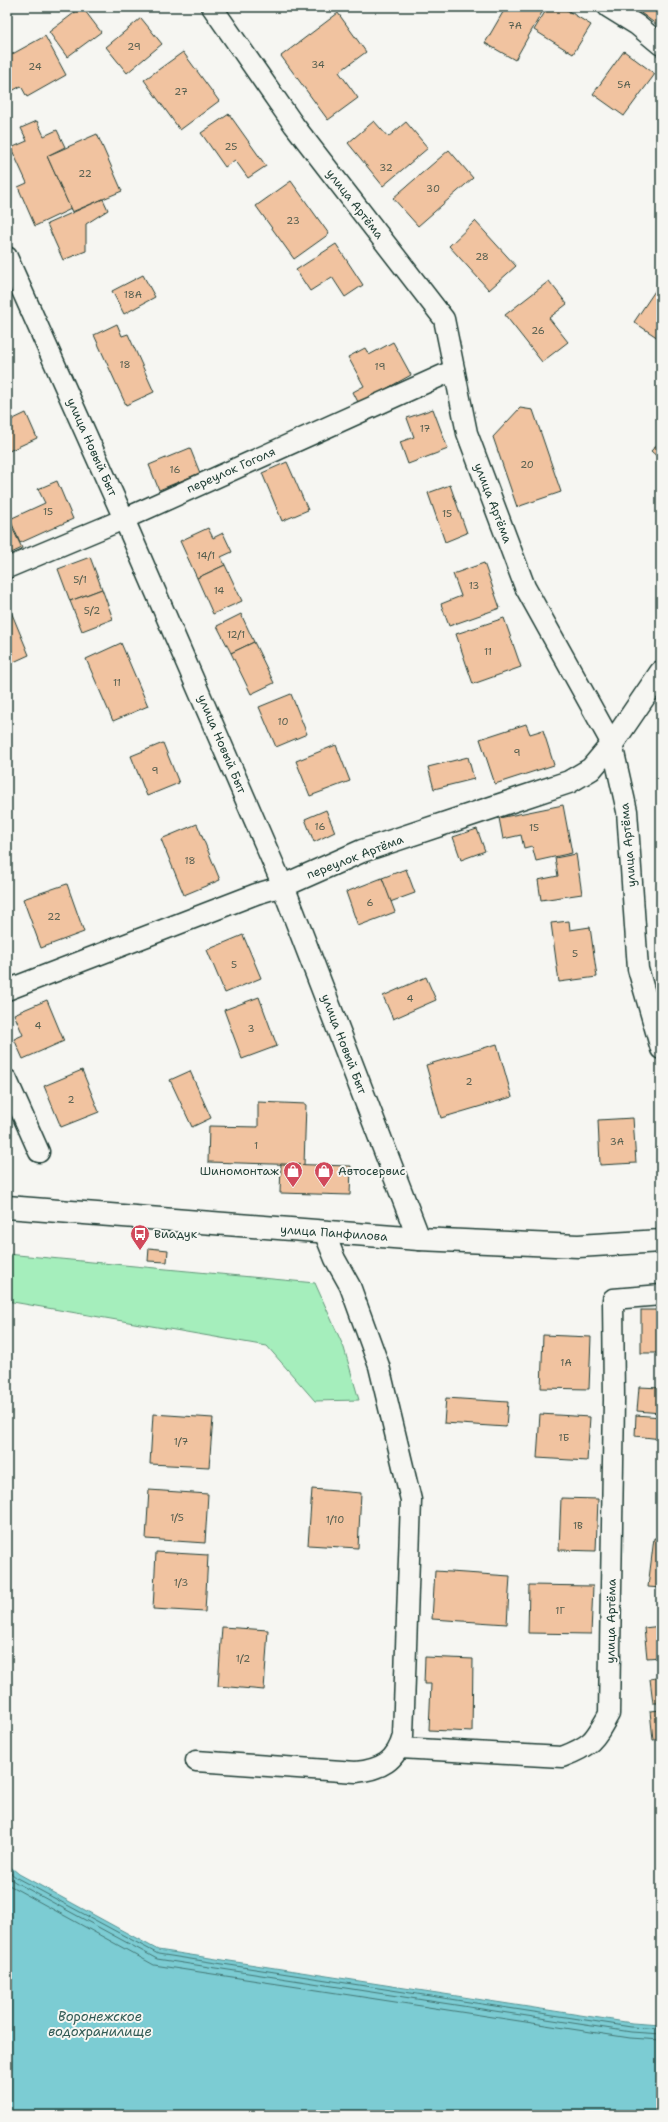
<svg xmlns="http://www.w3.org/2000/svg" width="668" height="2122" viewBox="0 0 668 2122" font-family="'Shantell Sans',sans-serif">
  <rect width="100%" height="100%" fill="#f6f6f2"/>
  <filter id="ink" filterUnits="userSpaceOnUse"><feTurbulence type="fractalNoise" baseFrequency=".025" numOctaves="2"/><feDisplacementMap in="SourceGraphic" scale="8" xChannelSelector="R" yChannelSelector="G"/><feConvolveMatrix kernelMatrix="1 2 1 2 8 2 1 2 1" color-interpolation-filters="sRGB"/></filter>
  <g filter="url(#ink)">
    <path fill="#a5eebc" stroke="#629678" d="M7 1254 315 1283 344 1348 359 1400 315 1401 267 1346 7 1301Z"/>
    <path fill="#7bccd3" stroke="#569393" d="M7 1864 19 1874 158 1950 632 2023 661 2025V2115H7Z"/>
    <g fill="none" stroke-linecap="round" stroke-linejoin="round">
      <g stroke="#447674" stroke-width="1">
        <path d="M7 1870 17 1878 158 1954 631 2027 661 2029"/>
        <path d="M7 1876 15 1882 157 1959 631 2032 661 2034"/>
        <path d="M7 1884 154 1965 630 2038 661 2040"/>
      </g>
    </g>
    <g fill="#f1c3a0" stroke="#1f3d34">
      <path d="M82 7 101 32 67 57 49 32Z"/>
      <path d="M506 7H545L515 60 485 43Z"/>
      <path d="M548 7H562L591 25 573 54 534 30Z"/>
      <path d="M639 7H661V28L637 10Z"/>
      <path d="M338 13 366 52 339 72 358 98 328 120 281 56Z"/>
      <path d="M141 18 162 44 127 73 106 47Z"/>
      <path d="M45 36 66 75 27 97 21 86 12 91 7 81V73L12 71 7 57Z"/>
      <path d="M624 51 655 74 624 116 593 94Z"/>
      <path d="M183 52 219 101 180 130 144 80Z"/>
      <path d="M229 114 266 166 248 178 235 160 225 167 201 133Z"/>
      <path d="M37 121 44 136 57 130 65 147 47 156 71 209 35 226 18 187 27 183 11 148 27 141 21 128Z"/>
      <path d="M374 121 388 137 406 122 428 148 383 186 348 143Z"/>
      <path d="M97 134 122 191 72 212 47 156Z"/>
      <path d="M449 150 473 178 418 226 393 198Z"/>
      <path d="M291 181 329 234 294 259 256 206Z"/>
      <path d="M103 199 108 210 86 224V251L63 260 47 224Z"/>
      <path d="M475 221 516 266 489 290 449 246Z"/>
      <path d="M336 244 363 285 345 297 332 277 310 291 296 270Z"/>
      <path d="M143 275 155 297 124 314 112 291Z"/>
      <path d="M549 281 567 304 549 318 568 342 542 362 505 315Z"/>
      <path d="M661 282V340L634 322Z"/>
      <path d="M117 324 122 336 128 334 154 392 126 405 94 335Z"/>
      <path d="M393 342 411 375 359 404 353 392 364 386 348 357 365 348 369 355Z"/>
      <path d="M520 408 533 410 561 492 517 507 493 437Z"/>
      <path d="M433 409 448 449 408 464 400 442 414 437 407 418Z"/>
      <path d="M26 413 37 438 7 452V422Z"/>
      <path d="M661 440V460L651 451Z"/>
      <path d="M190 448 200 473 159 490 149 465Z"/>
      <path d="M287 462 308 510 282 521 262 473Z"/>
      <path d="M57 481 73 519 20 543 10 519 45 503 38 489Z"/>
      <path d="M450 485 467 533 445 542 428 493Z"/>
      <path d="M7 517 22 548 7 555Z"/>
      <path d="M208 528 213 538 223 533 232 552 221 557 225 565 197 578 180 541Z"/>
      <path d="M90 557 102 589 70 601 58 569Z"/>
      <path d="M484 563 500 608 449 626 441 604 461 596 453 574Z"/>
      <path d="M225 565 242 601 213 614 197 578Z"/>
      <path d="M102 589 113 619 82 631 70 601Z"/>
      <path d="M7 602 29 655 7 665Z"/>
      <path d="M241 614 254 642 231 653 217 626Z"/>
      <path d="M504 618 521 667 473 684 456 634Z"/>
      <path d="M254 642 274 683 251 694 231 653Z"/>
      <path d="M121 643 148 706 113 721 86 659Z"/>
      <path d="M291 694 307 734 276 747 259 707Z"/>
      <path d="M526 724 530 734 543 730 554 765 495 784 480 739Z"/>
      <path d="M163 743 179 783 147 796 131 756Z"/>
      <path d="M336 745 350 781 310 796 296 761Z"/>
      <path d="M468 757 474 779 434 789 428 767Z"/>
      <path d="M563 805 572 853 536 861 532 846 524 848 521 835 503 839 499 818Z"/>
      <path d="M326 810 335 832 314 842 305 819Z"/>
      <path d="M197 824 220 880 184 895 161 839Z"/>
      <path d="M477 829 485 851 461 860 453 837Z"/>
      <path d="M576 854 582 894 541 900 538 880 558 876 555 858Z"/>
      <path d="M406 869 415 893 390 902 382 878Z"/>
      <path d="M382 878 395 912 358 926 346 892Z"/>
      <path d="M67 884 84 932 41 948 23 899Z"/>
      <path d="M569 921 570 930 590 927 597 977 559 982 551 923Z"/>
      <path d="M243 935 261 978 225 993 207 950Z"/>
      <path d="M426 977 436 1000 393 1019 383 996Z"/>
      <path d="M259 997 277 1046 242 1059 224 1010Z"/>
      <path d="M47 1000 64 1041 23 1059 14 1039 23 1035 14 1014Z"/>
      <path d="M497 1044 512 1097 441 1118 426 1065Z"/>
      <path d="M82 1070 99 1112 61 1127 44 1086Z"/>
      <path d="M190 1071 211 1118 192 1127 170 1080Z"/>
      <path d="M258 1102 306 1104 304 1165 208 1162 209 1126 258 1127Z"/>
      <path d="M633 1118 636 1163 600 1165 598 1120Z"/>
      <path d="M281 1164 351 1166 350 1195 280 1193Z"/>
      <path d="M149 1248 168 1250 167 1262 148 1261Z"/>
      <rect x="641" y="1310" width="20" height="43"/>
      <path d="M543 1335 591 1337 589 1389 541 1388Z"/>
      <path d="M639 1387 661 1388V1413L637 1411Z"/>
      <path d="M446 1398 508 1402 506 1427 444 1423Z"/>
      <path d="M153 1414 213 1418 209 1467 150 1464Z"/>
      <path d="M540 1414 590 1417 587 1461 537 1458Z"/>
      <path d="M636 1415 661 1417V1439L635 1436Z"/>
      <path d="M312 1489 361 1493 358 1548 308 1545Z"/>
      <path d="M149 1490 208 1494 205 1543 146 1539Z"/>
      <path d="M561 1498 598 1499 596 1551 559 1550Z"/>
      <path d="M654 1538 661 1539V1588L648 1587Z"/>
      <path d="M156 1552 208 1555 205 1612 153 1609Z"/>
      <path d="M435 1571 510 1576 507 1624 432 1619Z"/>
      <path d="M529 1585 593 1586 591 1634 528 1633Z"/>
      <path d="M661 1626V1657L647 1658 644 1628Z"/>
      <path d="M222 1627 268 1630 264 1690 218 1686Z"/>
      <path d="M425 1657 473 1659 472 1732 429 1730 431 1684H424Z"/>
      <path d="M661 1677V1703H653L650 1679Z"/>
      <path d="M661 1710V1739L653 1740 650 1711Z"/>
    </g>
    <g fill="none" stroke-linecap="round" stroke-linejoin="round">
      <g stroke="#1f3d34" stroke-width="23">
        <g id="minor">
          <path d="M212 7 294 125 444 319 467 433 525 587 612 744 627 811 638 969 661 1049"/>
          <path d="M608 7 637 25 661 45"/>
          <path d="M7 257 124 519 283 886 256 894 7 990"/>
          <path d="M7 568 124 519 454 370"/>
          <path d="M7 1080 39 1152"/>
          <path d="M400 1748 562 1757C591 1746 594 1741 609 1714L614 1400 613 1299 661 1295"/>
          <path d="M196 1761 356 1772C381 1769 396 1762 403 1736L411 1500 379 1366 350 1286 335 1259 324 1232"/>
        </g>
      </g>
      <g stroke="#1f3d34" stroke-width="25">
        <path id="tertiary" d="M419 1239 283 886 362 851 569 782 591 769 612 744 661 672"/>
      </g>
      <g stroke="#1f3d34" stroke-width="25">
        <path id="secondary" d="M7 1207 419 1239 578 1246 661 1241"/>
      </g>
      <use href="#minor" stroke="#f6f6f2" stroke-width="20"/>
      <use href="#tertiary" stroke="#f6f6f2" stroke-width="22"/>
      <use href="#secondary" stroke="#f6f6f2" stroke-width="22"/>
    </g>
  </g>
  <defs>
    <g id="shop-pin" transform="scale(1)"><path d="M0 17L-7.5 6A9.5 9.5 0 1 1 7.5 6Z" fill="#d1495b" stroke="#f6f6f2"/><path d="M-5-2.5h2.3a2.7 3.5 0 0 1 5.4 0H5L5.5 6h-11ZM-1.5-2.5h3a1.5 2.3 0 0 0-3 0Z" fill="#fff"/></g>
    <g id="bus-pin" transform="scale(1)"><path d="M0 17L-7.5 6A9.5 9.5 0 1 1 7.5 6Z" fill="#d1495b" stroke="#f6f6f2"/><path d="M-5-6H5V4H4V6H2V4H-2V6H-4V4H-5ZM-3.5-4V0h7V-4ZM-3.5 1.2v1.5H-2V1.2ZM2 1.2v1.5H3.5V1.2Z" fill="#fff"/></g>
  </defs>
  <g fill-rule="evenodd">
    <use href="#shop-pin" x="293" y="1171"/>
    <use href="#shop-pin" x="324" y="1171"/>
    <use href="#bus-pin" x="140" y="1234"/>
  </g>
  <g text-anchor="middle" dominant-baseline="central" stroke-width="4" stroke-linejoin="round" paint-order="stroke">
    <g font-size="10" fill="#545e4f">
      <text x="515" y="25">7А</text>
      <text x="134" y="46">29</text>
      <text x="318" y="64">34</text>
      <text x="35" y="66">24</text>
      <text x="624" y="84">5А</text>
      <text x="181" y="91">27</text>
      <text x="231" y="146">25</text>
      <text x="386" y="167">32</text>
      <text x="85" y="173">22</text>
      <text x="433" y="188">30</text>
      <text x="293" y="220">23</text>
      <text x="482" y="256">28</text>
      <text x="133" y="294">18А</text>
      <text x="538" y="330">26</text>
      <text x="125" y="364">18</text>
      <text x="380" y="366">19</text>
      <text x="425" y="428">17</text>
      <text x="527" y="464">20</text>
      <text x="175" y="469">16</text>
      <text x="48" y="511">15</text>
      <text x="447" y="513">15</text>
      <text x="206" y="555">14/1</text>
      <text x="80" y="579">5/1</text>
      <text x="474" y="585">13</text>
      <text x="219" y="590">14</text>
      <text x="92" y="610">5/2</text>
      <text x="236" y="634">12/1</text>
      <text x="488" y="651">11</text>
      <text x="117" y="682">11</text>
      <text x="283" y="721">10</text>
      <text x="517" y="752">9</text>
      <text x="155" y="770">9</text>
      <text x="320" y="826">16</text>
      <text x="534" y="827">15</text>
      <text x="190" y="860">18</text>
      <text x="370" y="902">6</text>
      <text x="54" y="916">22</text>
      <text x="575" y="953">5</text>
      <text x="234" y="964">5</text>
      <text x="410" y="998">4</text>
      <text x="38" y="1025">4</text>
      <text x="251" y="1028">3</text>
      <text x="469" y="1081">2</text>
      <text x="71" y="1099">2</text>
      <text x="617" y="1141">3А</text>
      <text x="256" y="1145">1</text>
      <text x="566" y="1362">1А</text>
      <text x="564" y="1437">1Б</text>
      <text x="181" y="1441">1/7</text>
      <text x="177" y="1517">1/5</text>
      <text x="335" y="1519">1/10</text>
      <text x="578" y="1525">1В</text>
      <text x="181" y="1582">1/3</text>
      <text x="560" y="1610">1Г</text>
      <text x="243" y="1658">1/2</text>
    </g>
    <g font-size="12" fill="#1f3d34" stroke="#f6f6f2">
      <text transform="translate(355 204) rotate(52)">улица Артёма</text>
      <text transform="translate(92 447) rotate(66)">улица Новый Быт</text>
      <text transform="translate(231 470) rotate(-24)">переулок Гоголя</text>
      <text transform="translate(493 503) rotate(69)">улица Артёма</text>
      <text transform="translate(222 744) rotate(67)">улица Новый Быт</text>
      <text transform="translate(628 845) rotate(-95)">улица Артёма</text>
      <text transform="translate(355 857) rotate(-21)">переулок Артёма</text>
      <text transform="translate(344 1044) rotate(69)">улица Новый Быт</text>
      <text transform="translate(334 1233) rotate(4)">улица Панфилова</text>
      <text transform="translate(611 1621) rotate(-89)">улица Артёма</text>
    </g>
    <g font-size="12" fill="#1f3d34" stroke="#f6f6f2" text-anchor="start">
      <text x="279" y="1171" text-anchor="end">Шиномонтаж</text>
      <text x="338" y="1171">Автосервис</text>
      <text x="154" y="1234">Виадук</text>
    </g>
    <g font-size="13" font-style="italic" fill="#315a54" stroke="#f6f6f2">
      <text x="100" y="2016">Воронежское<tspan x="100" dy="15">водохранилище</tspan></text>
    </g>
  </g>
  <rect width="668" height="2122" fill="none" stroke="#f6f6f2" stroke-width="24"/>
  <rect x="12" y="12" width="644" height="2098" fill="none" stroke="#1f3d34" stroke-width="1.5" filter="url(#ink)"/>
</svg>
